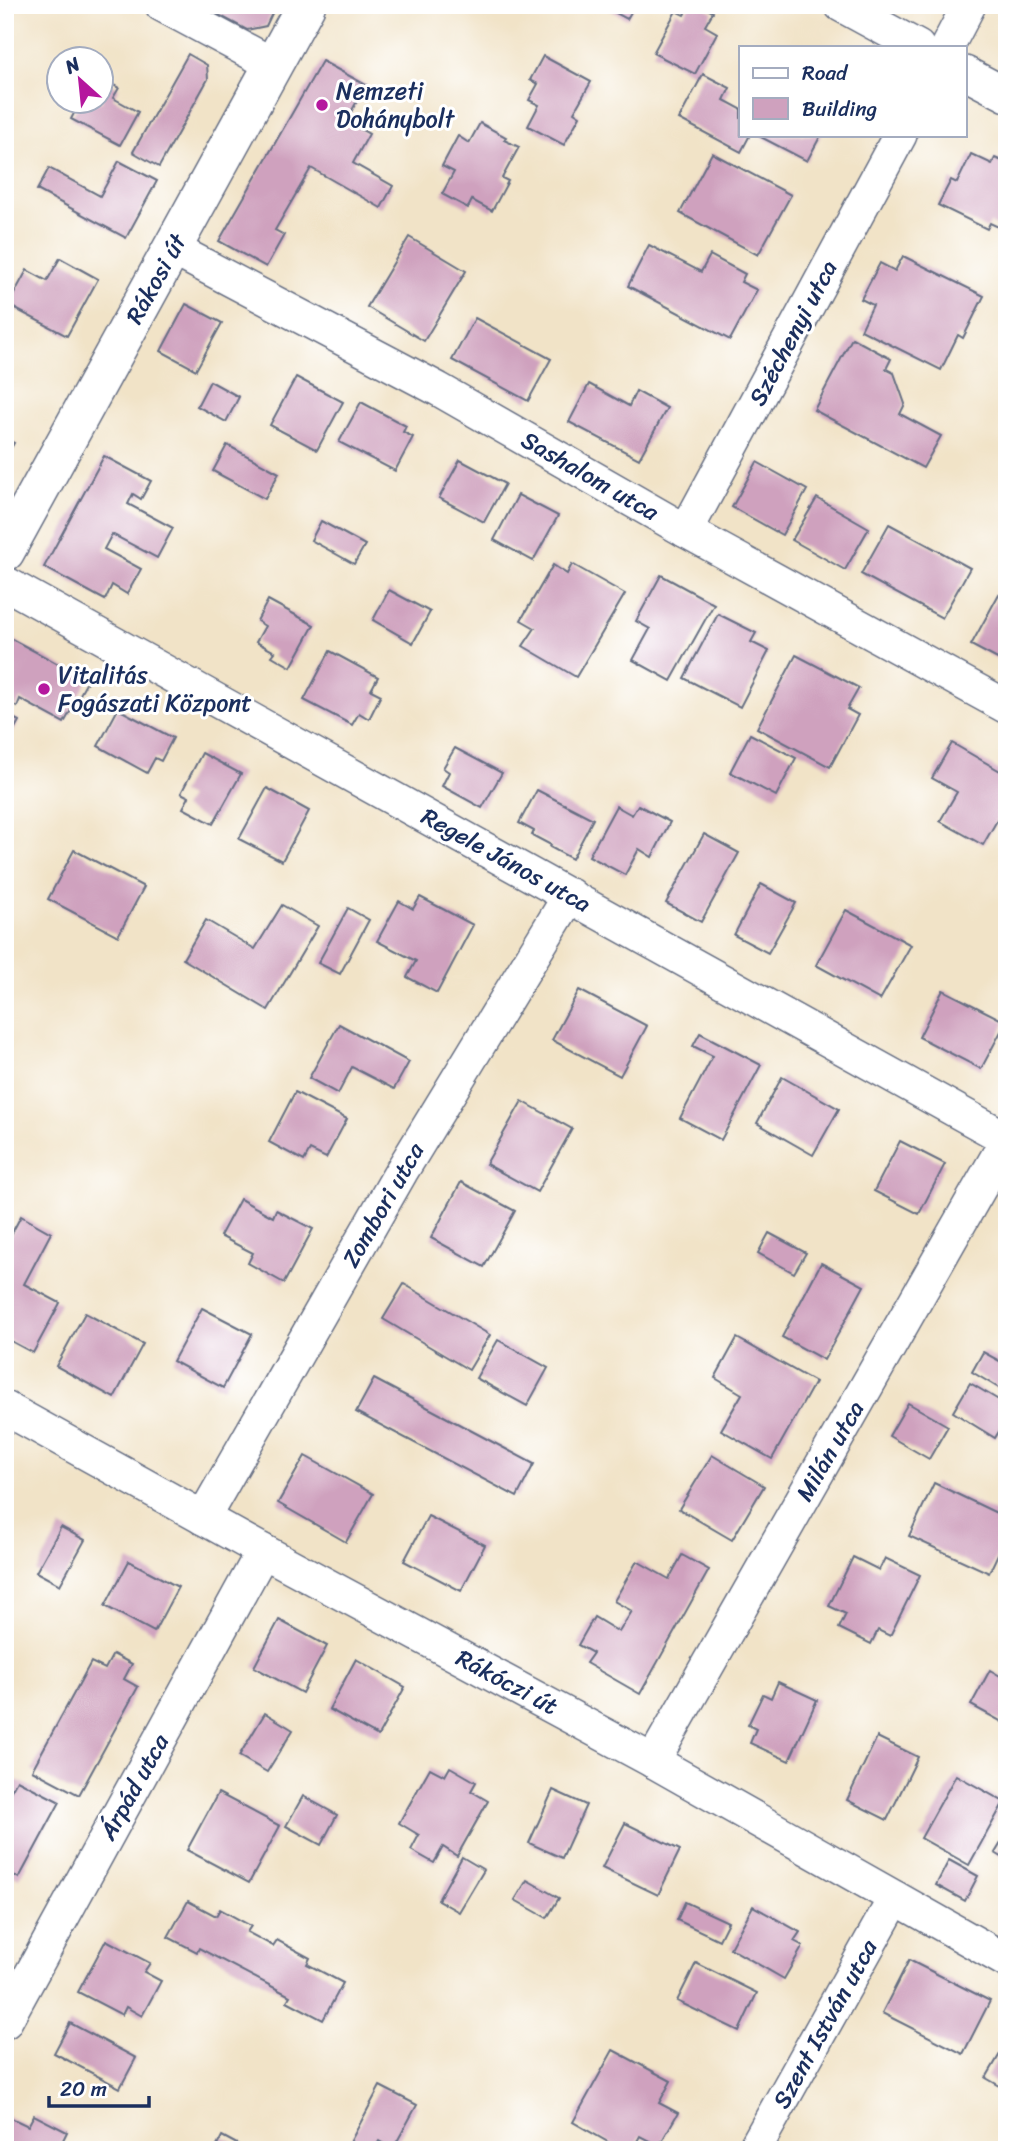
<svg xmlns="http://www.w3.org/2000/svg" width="1012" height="2155" viewBox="0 0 1012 2155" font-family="Sriracha,sans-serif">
  <rect width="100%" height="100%" fill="#fff"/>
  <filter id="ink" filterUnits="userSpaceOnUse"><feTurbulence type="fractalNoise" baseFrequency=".0143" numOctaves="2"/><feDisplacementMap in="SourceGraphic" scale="14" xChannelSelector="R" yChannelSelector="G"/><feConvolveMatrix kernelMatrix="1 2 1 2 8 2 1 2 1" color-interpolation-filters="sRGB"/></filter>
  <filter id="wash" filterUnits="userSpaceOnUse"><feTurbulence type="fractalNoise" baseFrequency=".00686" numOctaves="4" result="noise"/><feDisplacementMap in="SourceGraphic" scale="28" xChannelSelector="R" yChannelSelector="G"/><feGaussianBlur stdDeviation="1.57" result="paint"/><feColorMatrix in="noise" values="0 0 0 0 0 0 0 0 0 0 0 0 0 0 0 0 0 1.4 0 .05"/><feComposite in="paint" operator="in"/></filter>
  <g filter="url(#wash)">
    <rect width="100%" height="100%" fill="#f1e3c7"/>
    <g id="blocks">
      <g fill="#cfa1be">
        <path d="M200 5H276L266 26 247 30Z"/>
        <path d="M601 5H635L627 19Z"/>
        <path d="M690 5H700L713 12 705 26 717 33 695 74 653 53 676 11 684 15Z"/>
        <path d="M188 54 207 65 208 79 159 167 133 152Z"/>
        <path d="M543 56 591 82 574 112 580 116 564 145 528 126 539 105 529 100 538 84 530 80Z"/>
        <path d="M322 61 366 85 346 121 369 134 353 163 393 186 381 208 311 168 275 230 284 235 266 267 219 241Z"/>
        <path d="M703 74 730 88 724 100 741 109V135H750L741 152 679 119Z"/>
        <path d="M102 79 119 88 113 98 138 112 120 145 71 119 80 102H102Z"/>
        <path d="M480 123 506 137 504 140 519 147 502 178 508 181 492 211 472 200 468 208 442 194 454 172 442 166 458 136 469 143Z"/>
        <path d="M757 135H821L807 161Z"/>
        <path d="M712 153 791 195 758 255 680 213Z"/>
        <path d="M971 154 992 164 995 158 1007 163V231L990 223 987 229 938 205 951 180 957 183Z"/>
        <path d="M119 161 157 181 126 238 37 190 49 168 100 196Z"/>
        <path d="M409 237 466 271 424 341 367 307Z"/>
        <path d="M649 245 701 272 710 255 745 274 741 282 757 290 730 340 628 286Z"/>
        <path d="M903 256 984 296 963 338 958 335 941 370 861 330 873 305 861 299 880 263 895 271Z"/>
        <path d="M60 258 98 279 67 336 8 305 27 270 47 281Z"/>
        <path d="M186 304 222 323 196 370 161 351Z"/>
        <path d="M475 318 551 359 528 401 452 360Z"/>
        <path d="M852 338 891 359 886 369 894 373 905 404 900 414 941 436 923 468 814 410Z"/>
        <path d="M296 377 343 402 317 450 270 425Z"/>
        <path d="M210 381 239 397 226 422 197 406Z"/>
        <path d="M589 384 629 406 636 391 667 408 639 459 569 422Z"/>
        <path d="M361 402 406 426 403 432 413 437 395 471 339 442Z"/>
        <path d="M5 438 14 443 5 459Z"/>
        <path d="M227 445 279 473 265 499 213 471Z"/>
        <path d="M104 456 151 481 141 499 133 494 128 504 173 528 157 558 112 534 104 549 141 569 127 594 112 585 105 600 44 567Z"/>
        <path d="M460 460 505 484 484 522 439 498Z"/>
        <path d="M757 462 807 490 782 535 732 507Z"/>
        <path d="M518 495 558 516 533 561 494 540Z"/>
        <path d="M817 498 869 528 845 570 792 540Z"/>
        <path d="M321 521 365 545 354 564 311 540Z"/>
        <path d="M889 524 970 568 942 618 861 574Z"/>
        <path d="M572 564 625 594 576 677 523 646 535 628 521 620 553 565 567 574Z"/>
        <path d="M661 575 714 604 671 681 633 660 650 629 636 621Z"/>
        <path d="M389 590 430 612 413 643 373 620Z"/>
        <path d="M999 594 1007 599V664L971 645Z"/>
        <path d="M268 600 314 625 291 667 272 656 275 652 256 642 265 626 257 621Z"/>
        <path d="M718 614 756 633 751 642 769 651 740 707 684 678Z"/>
        <path d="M8 637 88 680 64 723 20 699 17 707 5 700V641Z"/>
        <path d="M330 651 378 677 371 690 381 695 369 719 359 713 352 725 304 700Z"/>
        <path d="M796 655 859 688 847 709 858 715 830 767 757 728Z"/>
        <path d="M118 709 173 738 161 761 155 758 147 773 98 746Z"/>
        <path d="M5 714 19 721 5 746Z"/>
        <path d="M750 734 796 758 776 796 730 772Z"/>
        <path d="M952 743 1007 775V803L983 845 940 821 957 792 932 778Z"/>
        <path d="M455 748 502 773 482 808 442 786 449 772 443 768Z"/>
        <path d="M202 753 241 774 213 824 183 808 189 797 181 793Z"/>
        <path d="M267 788 309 811 282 861 239 839Z"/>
        <path d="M537 790 593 819 572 859 550 847 551 845 532 835 534 831 519 823Z"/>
        <path d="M638 805 670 822 652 857 639 849 625 875 589 856 616 806 632 815Z"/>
        <path d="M704 834 739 853 701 922 666 903Z"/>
        <path d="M74 850 144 887 118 936 48 899Z"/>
        <path d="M761 884 796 903 768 953 734 935Z"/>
        <path d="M420 897 473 925 437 993 407 977 416 961 377 941 399 901 413 909Z"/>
        <path d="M282 905 318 926 268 1010 183 959 206 920 255 949Z"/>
        <path d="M348 908 369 920 340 974 318 963Z"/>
        <path d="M846 910 911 945 880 1000 816 965Z"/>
        <path d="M579 990 647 1026 620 1076 552 1040Z"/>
        <path d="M943 990 1006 1022 981 1069 919 1037Z"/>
        <path d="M339 1024 409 1062 394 1089 352 1067 338 1094 309 1078Z"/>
        <path d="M700 1033 761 1065 721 1140 680 1118 713 1056 693 1046Z"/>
        <path d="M782 1077 839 1109 813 1155 757 1123Z"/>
        <path d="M295 1092 347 1119 326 1158 310 1150 304 1161 269 1142Z"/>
        <path d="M522 1101 572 1129 537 1192 486 1164Z"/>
        <path d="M900 1141 945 1164 919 1214 874 1191Z"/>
        <path d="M461 1182 515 1211 484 1267 431 1238Z"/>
        <path d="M240 1199 273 1217 276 1210 313 1229 284 1283 248 1263 253 1253 220 1236Z"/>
        <path d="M21 1216 51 1233 24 1284 60 1303 33 1353 5 1338V1246Z"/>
        <path d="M769 1233 806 1253 794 1273 758 1253Z"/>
        <path d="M821 1263 864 1286 824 1360 782 1337Z"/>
        <path d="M404 1284 490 1335 469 1370 383 1319Z"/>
        <path d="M202 1308 252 1334 223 1388 173 1361Z"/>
        <path d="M85 1313 143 1344 114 1398 56 1366Z"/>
        <path d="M737 1338 815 1382 772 1459 721 1430 742 1394 715 1378Z"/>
        <path d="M498 1340 548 1368 527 1406 476 1378Z"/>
        <path d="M983 1352 1007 1365V1393L972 1372Z"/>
        <path d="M374 1379 534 1464 517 1497 356 1412Z"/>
        <path d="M970 1383 1007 1405V1418L995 1438 953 1412Z"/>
        <path d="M908 1403 948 1426 929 1459 889 1436Z"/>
        <path d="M712 1455 764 1486 732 1540 679 1509Z"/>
        <path d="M305 1456 373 1494 346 1542 278 1503Z"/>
        <path d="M934 1483 1007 1518V1535L989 1573 909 1536Z"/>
        <path d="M428 1516 485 1545 461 1591 404 1561Z"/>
        <path d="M61 1527 85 1540 60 1585 36 1572Z"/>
        <path d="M682 1555 709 1570 640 1694 586 1663 593 1653 578 1645 594 1617 619 1632 632 1611 614 1601 637 1561 669 1579Z"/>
        <path d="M853 1557 879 1570 885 1558 920 1575 890 1636 878 1630 871 1644 839 1628 846 1614 829 1606Z"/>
        <path d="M129 1561 178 1587 154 1632 105 1606Z"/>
        <path d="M279 1620 327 1646 302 1693 254 1667Z"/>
        <path d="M113 1654 132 1664 124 1679 138 1687 79 1795 32 1770 91 1662 105 1669Z"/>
        <path d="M356 1659 405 1687 378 1736 329 1709Z"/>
        <path d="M990 1670 1007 1680V1714L1002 1722 971 1705Z"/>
        <path d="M778 1682 817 1700 789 1761 750 1743 756 1729 748 1725 763 1694 771 1698Z"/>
        <path d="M265 1713 293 1730 267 1772 239 1756Z"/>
        <path d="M877 1737 918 1757 887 1820 847 1800Z"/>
        <path d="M450 1767 476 1782 471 1791 488 1801 457 1856 443 1847 434 1863 411 1850 419 1835 399 1823 430 1768 445 1776Z"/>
        <path d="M956 1775 1004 1802 969 1865 921 1838Z"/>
        <path d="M17 1780 60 1802 19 1878 5 1870V1801Z"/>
        <path d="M553 1790 586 1805 562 1858 529 1843Z"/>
        <path d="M218 1793 280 1826 249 1883 187 1850Z"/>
        <path d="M303 1796 337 1815 321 1845 286 1826Z"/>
        <path d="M625 1823 680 1850 658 1895 602 1868Z"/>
        <path d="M1007 1833V1860L995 1853Z"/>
        <path d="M462 1857 484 1870 459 1912 438 1900Z"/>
        <path d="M949 1860 978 1876 965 1901 936 1885Z"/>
        <path d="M527 1880 559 1898 547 1918 515 1900Z"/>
        <path d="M188 1901 216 1916 220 1909 251 1926 247 1932 273 1946 277 1940 310 1958 307 1964 343 1983 323 2020 287 2001 290 1996 199 1948 197 1952 168 1937Z"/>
        <path d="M685 1902 728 1922 719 1940 677 1920Z"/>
        <path d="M753 1906 800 1932 794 1941 803 1946 784 1979 730 1948Z"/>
        <path d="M106 1940 150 1963 144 1972 161 1981 142 2016 126 2007 122 2015 78 1992Z"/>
        <path d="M909 1960 990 2001 963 2054 882 2013Z"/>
        <path d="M696 1963 757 1993 739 2031 677 2001Z"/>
        <path d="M70 2023 136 2058 120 2088 54 2053Z"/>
        <path d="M1007 2042V2090L986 2078Z"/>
        <path d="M613 2050 671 2081 659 2103 678 2113 659 2146 640 2136 632 2150H622L573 2122Z"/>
        <path d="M380 2086 417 2105 393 2149 379 2141 374 2150H346Z"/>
        <path d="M5 2115 28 2126 34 2115 67 2132 61 2144 72 2150H5Z"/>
        <path d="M222 2136 248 2150H215Z"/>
      </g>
    </g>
  </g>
  <g filter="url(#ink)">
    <use href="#blocks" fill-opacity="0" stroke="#666e83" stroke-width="2"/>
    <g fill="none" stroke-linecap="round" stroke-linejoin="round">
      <g stroke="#666e83" stroke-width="36">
        <g id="minor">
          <path d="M162 5 274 65"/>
          <path d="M841 5 918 47"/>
          <path d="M947 47 969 5"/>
          <path d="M965 73 1007 95"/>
          <path d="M173 249 438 389 686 531 1007 707"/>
          <path d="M686 531 900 135"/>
          <path d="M5 583 1007 1139"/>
          <path d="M5 1408 263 1551 653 1761 1007 1961"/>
          <path d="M203 1518 401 1172 570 895"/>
          <path d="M653 1761 1007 1140"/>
          <path d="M5 2022 263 1551"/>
          <path d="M754 2150 895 1898"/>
        </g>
      </g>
      <g stroke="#666e83" stroke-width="41">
        <path id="major" d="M5 552 306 5"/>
      </g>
      <use href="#minor" stroke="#fff" stroke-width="33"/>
      <use href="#major" stroke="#fff" stroke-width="38"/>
    </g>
  </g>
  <g fill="#b5179e" stroke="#fff" stroke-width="2.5">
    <circle cx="322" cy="105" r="7"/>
    <circle cx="44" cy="689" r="7"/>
  </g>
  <g text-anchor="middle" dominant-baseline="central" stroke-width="6" stroke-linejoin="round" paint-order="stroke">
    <g font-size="24" fill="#1b2f5e" stroke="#fff" text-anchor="start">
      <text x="336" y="91">Nemzeti<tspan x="336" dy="28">Dohánybolt</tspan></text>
      <text x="58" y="675">Vitalitás<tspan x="58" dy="28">Fogászati Központ</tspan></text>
    </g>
    <g font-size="24" fill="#1b2f5e" stroke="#fff">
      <text transform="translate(156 279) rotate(-61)">Rákosi út</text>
      <text transform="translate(793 333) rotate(-62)">Széchenyi utca</text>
      <text transform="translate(590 476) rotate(30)">Sashalom utca</text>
      <text transform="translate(506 860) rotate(29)">Regele János utca</text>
      <text transform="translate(383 1205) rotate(-60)">Zombori utca</text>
      <text transform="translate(830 1451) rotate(-60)">Milán utca</text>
      <text transform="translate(507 1682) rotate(28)">Rákóczi út</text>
      <text transform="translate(134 1787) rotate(-61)">Árpád utca</text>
      <text transform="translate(825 2024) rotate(-61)">Szent István utca</text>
    </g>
  </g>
  <rect width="1012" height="2155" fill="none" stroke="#fff" stroke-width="28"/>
  <rect x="739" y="46" width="228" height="91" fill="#ffffff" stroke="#a4acbf" stroke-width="2"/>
  <rect x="753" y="68" width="35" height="10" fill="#ffffff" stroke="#a4acbf" stroke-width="2"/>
  <text x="802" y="80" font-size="21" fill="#1b2f5e">Road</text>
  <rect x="753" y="98" width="35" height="21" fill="#cfa1be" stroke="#a4acbf" stroke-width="2"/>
  <text x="802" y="116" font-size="21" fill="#1b2f5e">Building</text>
  <g transform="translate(80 80) rotate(333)"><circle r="33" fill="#ffffff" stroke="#a4acbf" stroke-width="2"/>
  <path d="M0-5L12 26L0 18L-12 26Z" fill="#b5179e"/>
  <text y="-10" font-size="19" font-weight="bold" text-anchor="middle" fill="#1b2f5e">N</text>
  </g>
  <path d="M49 2096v10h100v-10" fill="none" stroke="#1b2f5e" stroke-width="3.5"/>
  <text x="60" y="2096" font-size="21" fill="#1b2f5e" stroke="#ffffff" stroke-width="5" paint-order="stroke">20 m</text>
</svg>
